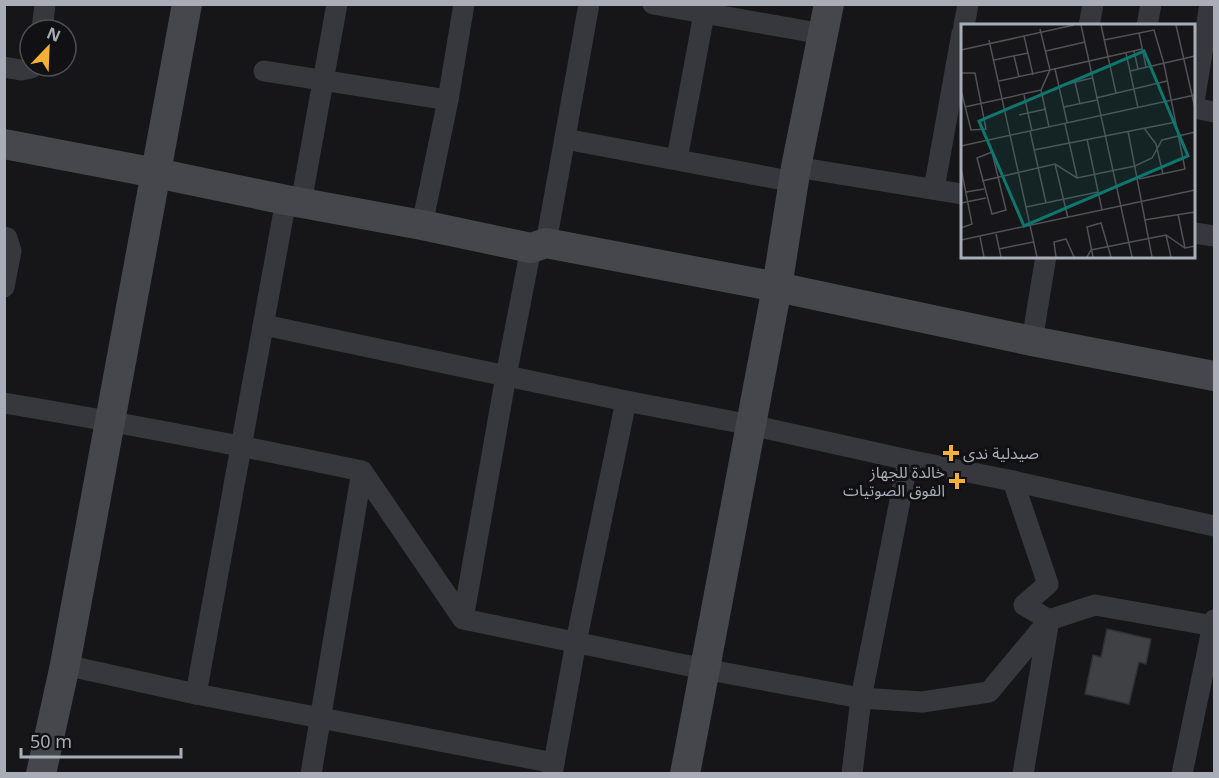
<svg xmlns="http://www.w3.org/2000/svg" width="1219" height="778" viewBox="0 0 1219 778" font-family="'Noto Sans','Noto Sans Arabic',sans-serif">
  <rect width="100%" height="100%" fill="#161618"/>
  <path fill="#404145" stroke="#303034" stroke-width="1.5" d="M1107 629 1151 639 1146 664 1139 662 1129 704 1085 694 1093 655 1101 657Z"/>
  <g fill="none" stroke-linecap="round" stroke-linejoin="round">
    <g stroke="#37383d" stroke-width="21">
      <path d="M653 4 823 34"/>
      <path d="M964 26 968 4"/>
      <path d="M1089 26 1093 4"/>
      <path d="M1147 26 1151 4"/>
      <path d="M42 30 45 4"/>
      <path d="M4 67 21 70 31 68 32 66"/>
      <path d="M264 71 448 100"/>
      <path d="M1194 102 1210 4"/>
      <path d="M1194 108 1214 112"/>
      <path d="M565 139 795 182"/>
      <path d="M677 159 704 14"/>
      <path d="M796 167 962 194"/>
      <path d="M934 189 962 33"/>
      <path d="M301 203 337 4"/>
      <path d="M422 225 448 100 464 4"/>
      <path d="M1194 233 1214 236"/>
      <path d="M4 237 7 238 11 251 4 287"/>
      <path d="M546 243 589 4"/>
      <path d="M264 325 626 401 751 425 908 460 1013 481 1214 526"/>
      <path d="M1032 341 1046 256"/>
      <path d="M4 403C124 423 243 446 362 471L463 619 704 669 861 698 922 702 989 692 1049 620 1095 605 1214 626"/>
      <path d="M1013 481 1048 584 1024 605 1049 620 1023 774"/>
      <path d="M463 619 506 376 531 248"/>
      <path d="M65 665 196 694 554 763"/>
      <path d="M196 694 286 200"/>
      <path d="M311 774 362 471"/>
      <path d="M552 774 576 642 626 401"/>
      <path d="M852 774 861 698 908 460"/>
      <path d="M1182 774 1214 620"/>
    </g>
    <g stroke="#45474d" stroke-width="30">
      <path d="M4 144 156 173 286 200 422 225 531 248 546 243 777 287 1032 341 1214 376"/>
      <path d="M41 774 65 665 187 4"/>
      <path d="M685 774 777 287 796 167 829 4"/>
    </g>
  </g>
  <g fill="#f2b134" stroke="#111113" stroke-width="2">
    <path d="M948 444h6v6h6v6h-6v6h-6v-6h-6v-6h6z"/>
    <path d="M954 472h6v6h6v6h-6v6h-6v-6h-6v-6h6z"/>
  </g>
  <g text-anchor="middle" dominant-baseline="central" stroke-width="6" stroke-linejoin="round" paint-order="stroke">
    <g font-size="16" fill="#a8adb8" stroke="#111113" text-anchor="start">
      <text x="963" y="453">صيدلية ندى</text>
      <text x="945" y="472" text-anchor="end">خالدة للجهاز<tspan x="945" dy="18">الفوق الصوتيات</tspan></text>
    </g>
  </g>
  <g transform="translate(961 24)">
    <rect width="234" height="234" fill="#161618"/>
    <path fill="none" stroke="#505258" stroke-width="1.5" d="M120 1 171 233M140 1 155 69M215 1 234 84M178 9 185 43M63 12 72 51M28 16 76 233M143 16 193 6 203 40 224 145 178 155M0 26 113 1M85 27 124 18M173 27 177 45M165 29 177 84M53 32 58 53M33 36 67 29M94 45 106 98M169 47 234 32M0 49H14L25 105 10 106 0 66M38 57 89 46 79 5M114 58 119 80M98 62 131 54M80 66 88 103M63 71 71 107M135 74 206 57M4 83 80 66 89 46 181 25M103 83 136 76M58 91 85 85M104 100 116 153M183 104 195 120 202 150M69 107 85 179M167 107 191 233M126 115 141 186M0 122 234 71M73 126 215 98M31 128 45 186 31 190 16 134ZM94 140 107 194M0 144 11 200 0 204M21 157 94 140 116 154 174 142 191 134 201 116 234 108M5 168 23 165M0 179 25 174M65 183 137 168M217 190 224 224M183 196 234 188M35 210 40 233M205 211 210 233M19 213 23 233M0 216 234 166M38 225 72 218M95 233 93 218 105 215 113 233M126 233 130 226 205 211 224 224 234 222M132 233 126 203 140 199 150 233"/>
    <path fill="#0f766e" fill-opacity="0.15" stroke="#0f766e" stroke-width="3" d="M183 27 227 132 63 202 18 97Z"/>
    <rect width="234" height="234" fill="none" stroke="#a8adb8" stroke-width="3"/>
  </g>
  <rect width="1219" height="778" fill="none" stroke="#a8adb8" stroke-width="12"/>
  <g transform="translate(48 48) rotate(23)"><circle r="28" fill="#111113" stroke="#4d4f55" stroke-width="1.5"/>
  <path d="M0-4.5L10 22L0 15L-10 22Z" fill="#f2b134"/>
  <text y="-9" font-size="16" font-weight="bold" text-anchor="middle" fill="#a8adb8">N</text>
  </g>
  <path d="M21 748v9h160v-9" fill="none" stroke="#a8adb8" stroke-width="3"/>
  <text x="30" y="748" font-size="18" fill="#a8adb8" stroke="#111113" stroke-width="4.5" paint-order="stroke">50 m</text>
</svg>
